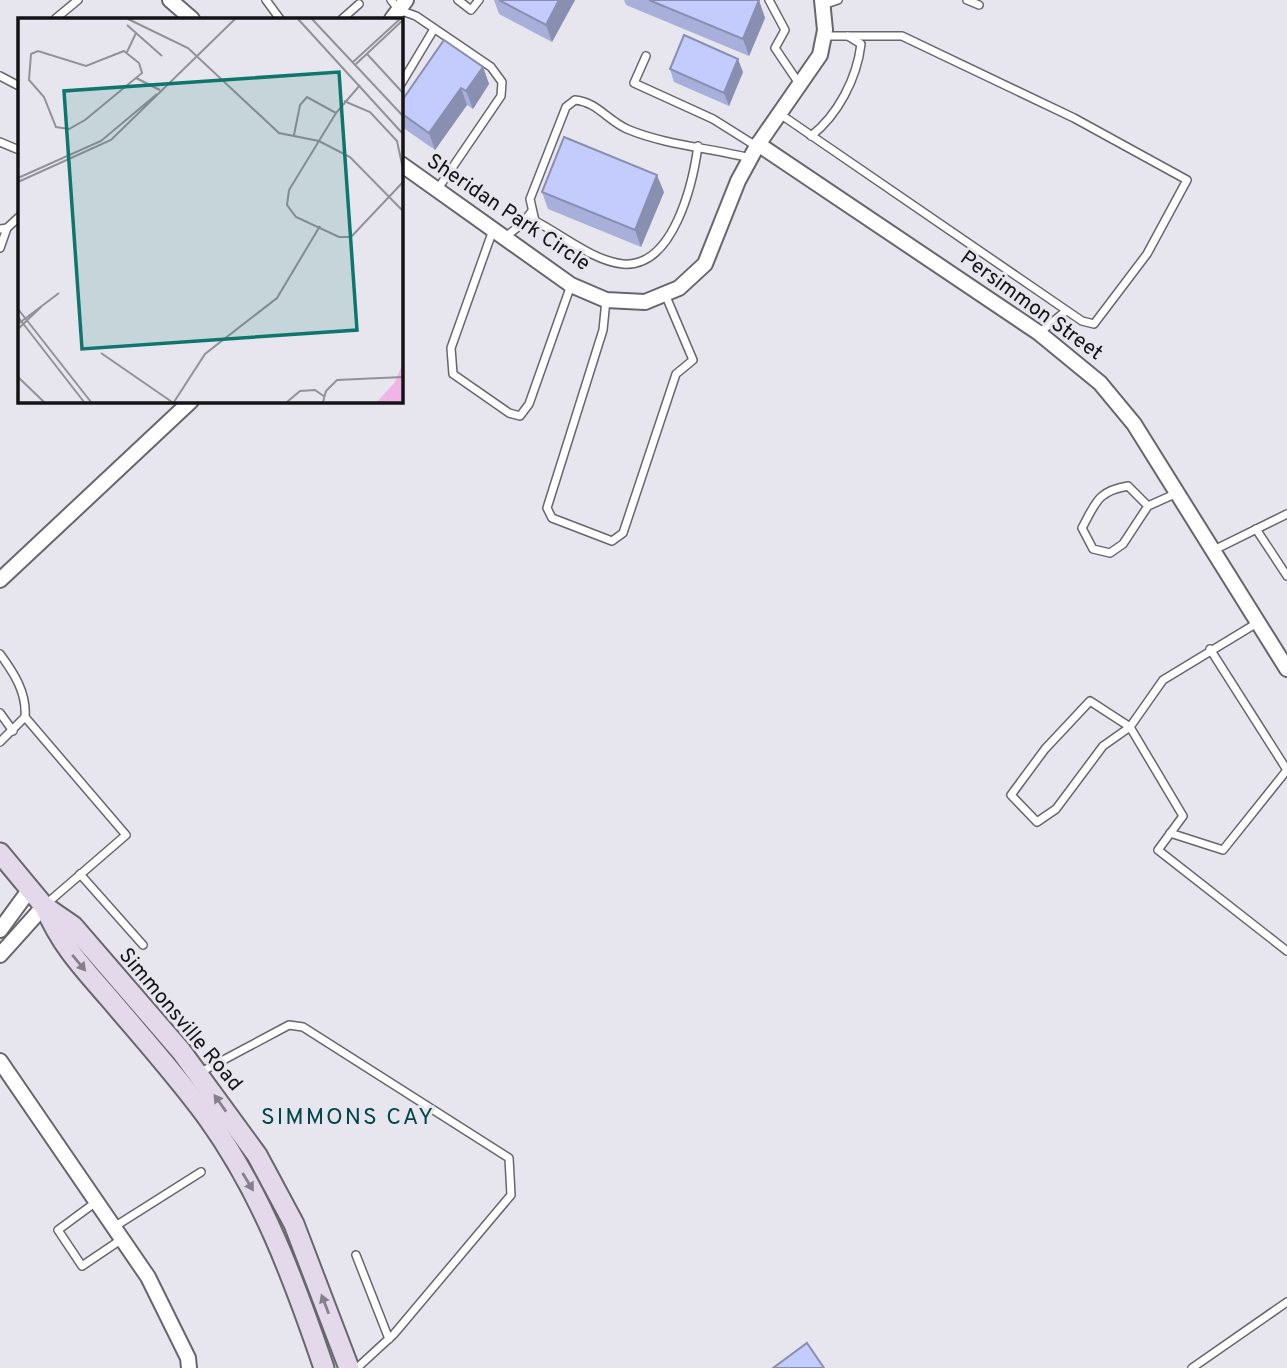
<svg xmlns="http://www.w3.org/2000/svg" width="1287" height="1368" viewBox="0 0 1287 1368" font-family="Overpass,sans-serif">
  <rect width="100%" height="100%" fill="#e7e5ee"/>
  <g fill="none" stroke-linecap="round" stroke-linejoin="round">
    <g stroke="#67666d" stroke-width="10">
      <g id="lane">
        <path d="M266 0 280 19"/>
        <path d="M391 0 399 10 416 16 491 67 502 82 501 96 437 190"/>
        <path d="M458 0 471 10 479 0"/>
        <path d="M769 0 785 30 775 48 800 85"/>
        <path d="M967 0 979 5"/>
        <path d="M823 5 838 0"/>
        <path d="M55 19 78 0"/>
        <path d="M342 19 359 4"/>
        <path d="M646 56 634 83 713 119 756 146"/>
        <path d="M0 76 19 86"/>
        <path d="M401 84 434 29"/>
        <path d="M780 114 1082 321 1094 324 1147 254 1187 180 1074 118 902 36H848"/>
        <path d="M811 136C838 115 857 78 861 44L848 36H824"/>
        <path d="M0 142 19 150"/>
        <path d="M698 146C693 182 674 268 623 264 593 261 561 234 535 221L530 199 566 107 575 100C597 102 607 120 627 129 665 145 710 148 750 158"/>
        <path d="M0 229 7 228 19 217"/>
        <path d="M493 230 451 348 453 374 509 413 520 416 529 404 571 285"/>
        <path d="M505 237 522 224 532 211"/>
        <path d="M0 248 7 228"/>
        <path d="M606 300 603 330 547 508 552 518 612 541 623 533 676 374 693 360 665 294"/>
        <path d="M1039 333 1066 311"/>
        <path d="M1148 506 1128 486C1098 491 1096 502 1082 528L1093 549 1110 553 1123 544 1148 506 1177 493"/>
        <path d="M1256 529 1287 576"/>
        <path d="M1214 550 1287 514"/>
        <path d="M1257 623 1163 680 1130 727 1103 746 1056 809 1037 822 1011 795 1045 749 1090 701 1130 727 1183 816 1158 850 1287 951"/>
        <path d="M1210 649 1287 770"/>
        <path d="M0 654C14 673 27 693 25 717L0 742"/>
        <path d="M0 713 13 731"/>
        <path d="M25 717 126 835 45 905"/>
        <path d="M1170 833 1223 850 1287 770"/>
        <path d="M80 874 143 945"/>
        <path d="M199 1073 289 1025 303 1027 509 1158 511 1195 394 1334 357 1368"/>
        <path d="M96 1202 58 1230 82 1266 122 1239"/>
        <path d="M114 1227 201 1172"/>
        <path d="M356 1255 389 1339"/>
        <path d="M1192 1368 1287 1302"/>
      </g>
    </g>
    <g stroke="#67666d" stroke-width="18">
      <g id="street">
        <path d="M170 0 192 19"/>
        <path d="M392 19 406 0"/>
        <path d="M758 144 1039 333 1100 383 1134 424 1287 669"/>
        <path d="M401 164 571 285 606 300 645 302 679 288 705 264 738 181 757 146 820 55 825 30 822 0"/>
        <path d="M0 580 191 401"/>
        <path d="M0 930 30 889"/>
        <path d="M0 955 44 906"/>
        <path d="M0 1061 148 1277 188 1358 189 1368"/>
      </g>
    </g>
    <g stroke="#67666d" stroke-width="23">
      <g id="secondary">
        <path d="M0 853 44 906 73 926 181 1051 257 1155 294 1224 349 1368"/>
        <path d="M45 907C61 945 82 967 109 998 142 1037 177 1076 207 1117 262 1193 294 1280 324 1368"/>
      </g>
    </g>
    <use href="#lane" stroke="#fff" stroke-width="7"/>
    <use href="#street" stroke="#fff" stroke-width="14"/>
    <use href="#secondary" stroke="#e4d9ea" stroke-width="19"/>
  </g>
  <g fill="#a8afda">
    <path d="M494 0H575L552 42 499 14Z"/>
    <path d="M624 0H758L765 18 749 56 626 5Z"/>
    <path d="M483 67 489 84 473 109 467 105 435 150 402 127 401 102Z"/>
    <path d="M670 69 743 72 729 106 674 82Z"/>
    <path d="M542 192H664L641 247 548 209Z"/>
  </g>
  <g fill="#888fb1">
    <path d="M559 0H575L552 42 546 25Z"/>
    <path d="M759 0 765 18 749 56 743 39Z"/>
    <path d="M738 59 743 72 729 106 724 93Z"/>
    <path d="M483 67 489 84 473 109 466 91Z"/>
    <path d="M461 88 467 105 435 150 429 133Z"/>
    <path d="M657 175 664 192 641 247 635 230Z"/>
  </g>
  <g fill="#c3ccfd" stroke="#888fb1" stroke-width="2">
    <path d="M499 0H559L546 25Z"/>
    <path d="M649 0H759L743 39Z"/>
    <path d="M684 35 738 59 724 93 670 69Z"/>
    <path d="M444 40 483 67 466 91 461 88 429 133 401 113V102Z"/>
    <path d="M564 137 657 175 635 230 542 192Z"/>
    <path d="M807 1343 824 1368H773Z"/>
  </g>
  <defs><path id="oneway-solid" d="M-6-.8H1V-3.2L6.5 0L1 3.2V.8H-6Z" transform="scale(1.75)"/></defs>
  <g fill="#86808b">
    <use href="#oneway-solid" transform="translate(79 963) rotate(50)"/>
    <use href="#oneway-solid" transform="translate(220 1103) rotate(-125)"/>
    <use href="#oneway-solid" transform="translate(248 1182) rotate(59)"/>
    <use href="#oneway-solid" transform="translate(325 1304) rotate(-111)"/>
  </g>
  <g text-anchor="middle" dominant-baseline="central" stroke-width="6" stroke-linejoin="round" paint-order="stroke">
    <g font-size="21" fill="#141316" stroke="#e7e5ee">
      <text transform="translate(508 213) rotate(34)">Sheridan Park Circle</text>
      <text transform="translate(1031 306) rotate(36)">Persimmon Street</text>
      <text transform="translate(180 1020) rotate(50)">Simmonsville Road</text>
    </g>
    <g font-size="23" letter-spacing="2" fill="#03454b" stroke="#e7e5ee">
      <text x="348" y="1118">SIMMONS CAY</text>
    </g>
  </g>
  <g transform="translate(18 18)">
    <rect width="385" height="385" fill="#e7e5ee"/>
    <path d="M385 345V384H359L377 364Z" fill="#f0b4e7"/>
    <path fill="none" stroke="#939198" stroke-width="2" d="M110 1 170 30 261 115 301 123 332 139 385 193M280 1 385 116M294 1 385 98M109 7 144 38M106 33 121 45 124 55 67 102 51 111 38 109 26 79 11 62 13 36 20 33 68 48ZM109 34 118 15M349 36 385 75M335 44 382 1M338 46 385 2M118 60 142 72M342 67 318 95 271 172 269 187 278 199 321 219H333L385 164M326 83 352 94 379 123 385 151M276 117 282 87 289 79 318 95M0 160 83 123 139 76M0 164 93 122 217 1M0 291 73 384M0 299 66 384M0 306 41 275M0 311 23 289M83 335 154 384M0 359 26 384M156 384 187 336 259 280 302 208M269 384 282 373 297 372 307 379M305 384 308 373 319 362 385 359"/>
    <path fill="#0f766e" fill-opacity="0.15" stroke="#0f766e" stroke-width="3.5" d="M321 54 339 312 64 331 46 73Z"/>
    <rect width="385" height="385" fill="none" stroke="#141316" stroke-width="3.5"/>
  </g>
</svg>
